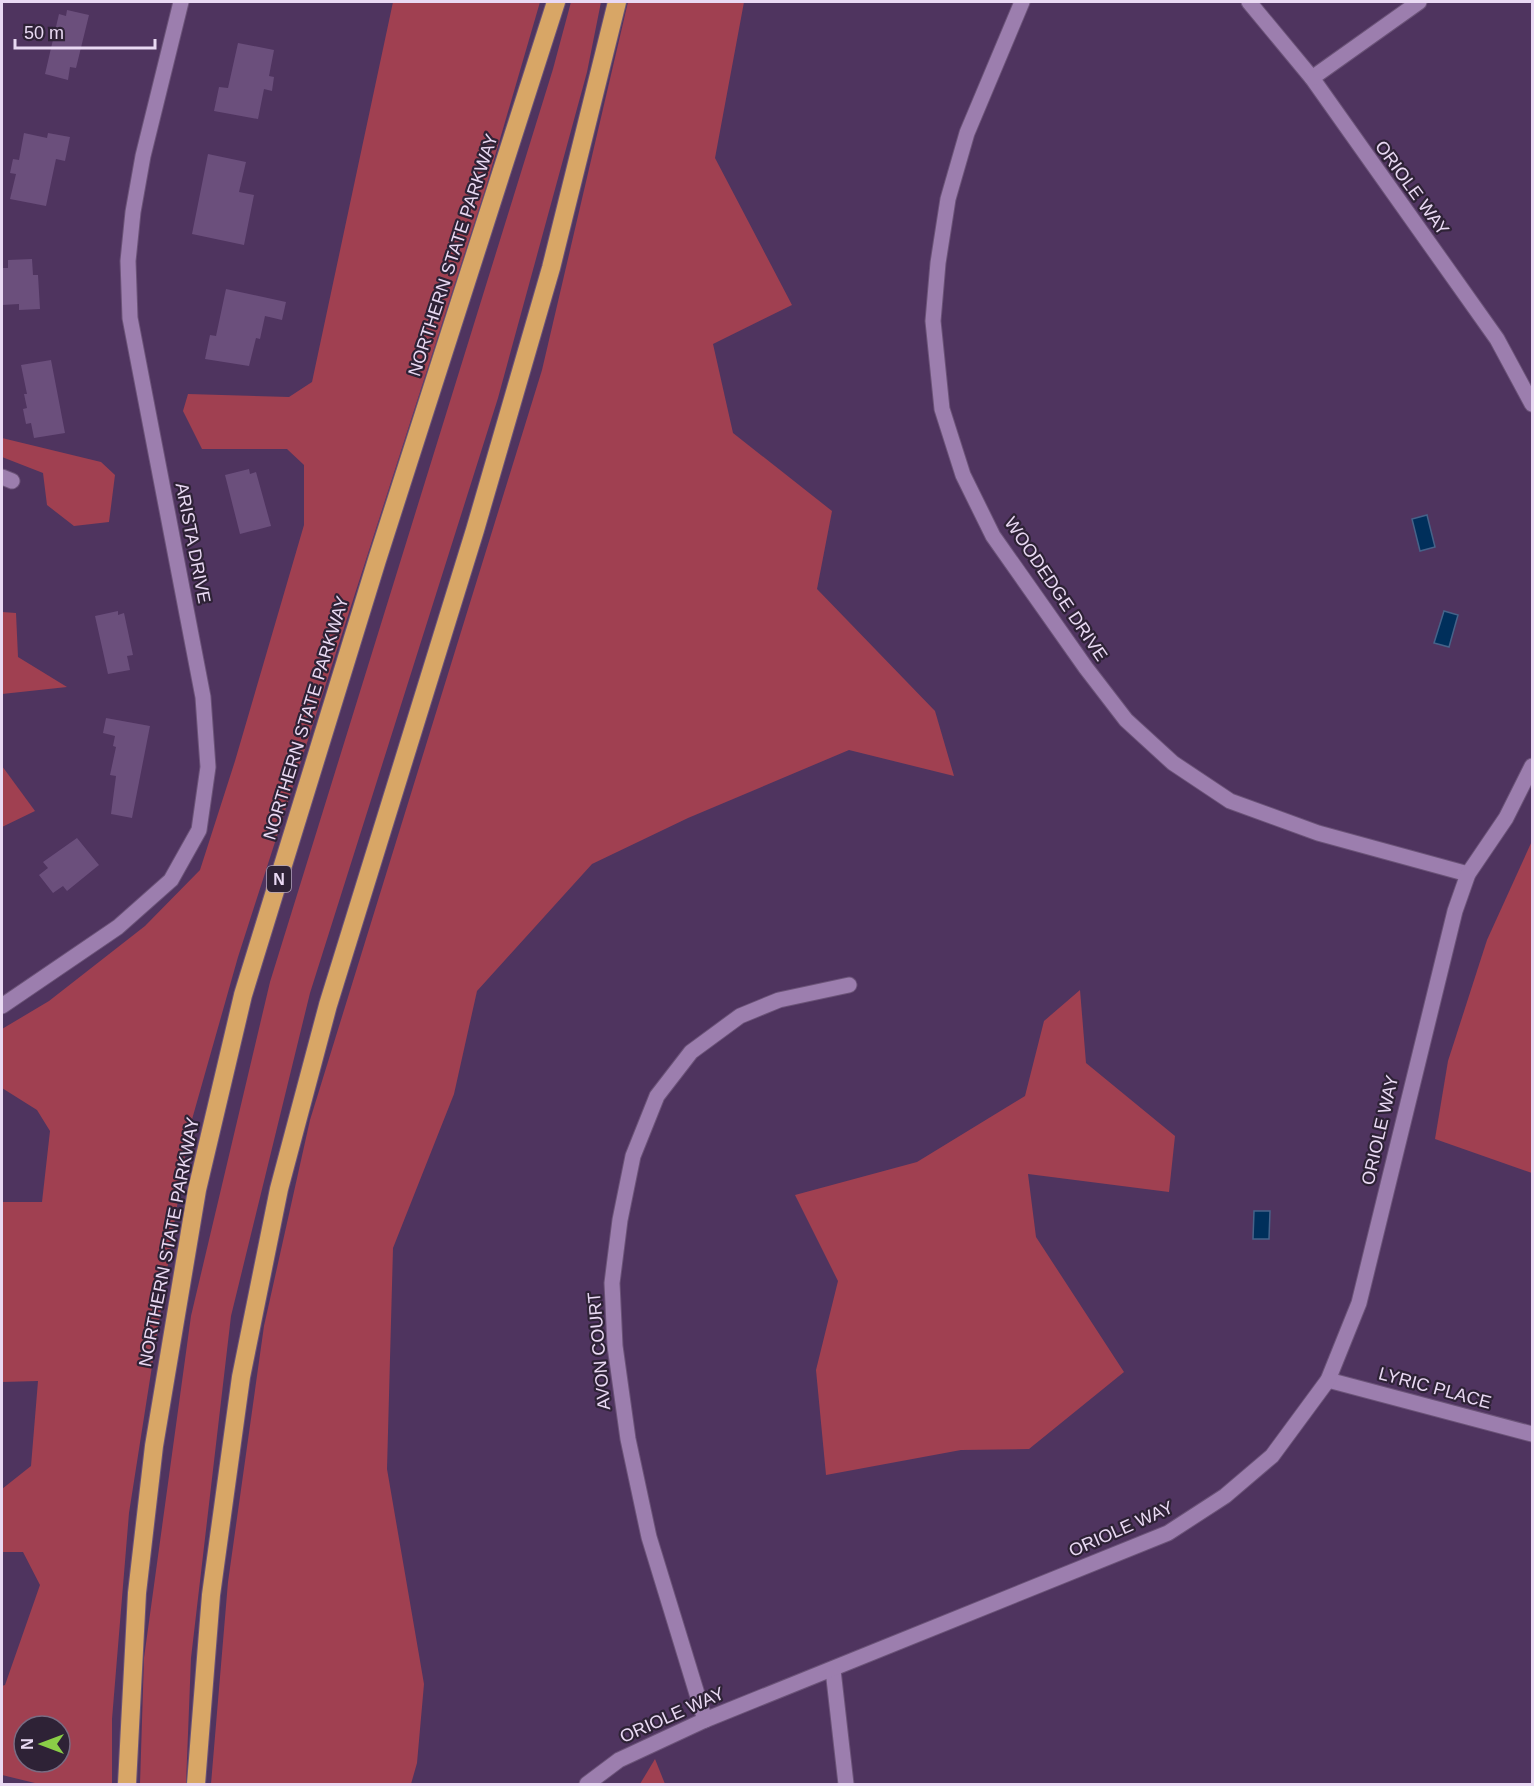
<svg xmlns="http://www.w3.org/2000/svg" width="1534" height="1786" viewBox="0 0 1534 1786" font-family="Helvetica,sans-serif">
  <rect width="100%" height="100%" fill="#4f345f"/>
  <g fill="#a04051" fill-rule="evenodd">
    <path d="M393 2H540L486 187 238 957 189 1130 129 1513 112 1719V1784H39L2 1775V1686L5 1685 40 1585 23 1552H2V1489L31 1466 38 1381 2 1382V1202H42L50 1131 37 1110 2 1088V1029L49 1001 145 926 200 870 235 761 304 525V465L287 449H202L183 411 188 394 289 397 312 382ZM24 1726H60V1762H24Z"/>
    <path d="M571 2H601L587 72 498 398 310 993 231 1316 191 1658 186 1784H140L144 1658 191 1316 270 982 553 69Z"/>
    <path d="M628 2H744L715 158 792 305 713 344 733 433 832 511 817 589 935 711 954 776 849 750 688 818 592 864 477 991 454 1094 393 1248 387 1469 424 1684 417 1763 411 1784H211L228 1582 264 1326 310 1120 542 370Z"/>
    <path d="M2 438 101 462 115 475 109 522 74 526 47 505 43 473 2 457Z"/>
    <path d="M2 612 16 613 18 657 67 687 2 694Z"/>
    <path d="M2 766 35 811 2 827Z"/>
    <path d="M1532 841V1173L1435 1139 1448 1061 1487 940Z"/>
    <path d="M1080 990 1086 1063 1175 1136 1169 1192 1028 1174 1036 1237 1124 1372 1029 1449 961 1450 826 1475 816 1370 838 1281 795 1195 917 1162 1025 1096 1044 1021Z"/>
    <path d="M655 1759 665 1784H640Z"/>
  </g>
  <g fill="#002f5b" stroke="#466289" stroke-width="1.5">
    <path d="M1427 515 1435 547 1420 551 1412 519Z"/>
    <path d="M1444 611 1458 615 1449 647 1434 643Z"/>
    <path d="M1254 1211H1270L1269 1239H1253Z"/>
  </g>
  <g fill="#6b4f7c">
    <path d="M67 10 89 15 76 68 70 67 68 80 45 74 59 14 66 16Z"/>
    <path d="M238 43 274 50 269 76 274 77 272 91 264 89 258 119 214 111 219 87 228 88Z"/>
    <path d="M24 133 47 138 48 133 70 137 65 161 56 159 46 206 10 199 16 174 10 173 13 159 19 160Z"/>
    <path d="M208 154 246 162 239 192 254 195 244 245 192 234Z"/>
    <path d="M32 259 33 275H38L40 309 19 310V304L2 305 3 268H8V260Z"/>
    <path d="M226 289 286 302 282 320 265 316 260 339 256 338 249 366 205 359 210 335 216 336Z"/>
    <path d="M51 360 65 433 34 438 31 423 26 424 23 409 27 408 24 394H27L21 365Z"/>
    <path d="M249 469 250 474 256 472 271 526 240 534 225 475Z"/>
    <path d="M118 611V615L124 613 133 655 127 656 130 670 108 674 95 616Z"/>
    <path d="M106 718 150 726 132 818 111 814 116 776 110 775 116 747 113 746 115 736 103 733Z"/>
    <path d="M77 838 99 865 67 891 63 886 53 893 39 875 48 868 43 862Z"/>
  </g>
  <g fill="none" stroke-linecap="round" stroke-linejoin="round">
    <g stroke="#6b5378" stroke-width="17">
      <g id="minor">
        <path d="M1022 2 967 133 948 199 938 263 933 321 942 409 963 475 993 536 1086 668 1126 720 1173 763 1230 801 1318 833 1468 874"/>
        <path d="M1249 2 1312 78 1497 339 1532 404"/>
        <path d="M1312 78 1419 2"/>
        <path d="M2 477 12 481"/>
        <path d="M2 1006 118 927 171 880 199 830 208 767 203 697 130 318 128 261 133 212 143 156 181 2"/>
        <path d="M1328 1380 1532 1434"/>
        <path d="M833 1670 846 1784"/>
        <path d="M705 1720 649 1537 628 1439 615 1346 612 1283 620 1220 633 1156 657 1096 691 1052 740 1016 779 1000 849 985"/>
        <path d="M587 1784 619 1760 705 1720 1168 1533 1225 1496 1272 1456 1328 1380 1359 1303 1455 911 1468 874 1506 818 1532 766"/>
      </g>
    </g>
    <g stroke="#6b5378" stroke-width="20">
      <g id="highway">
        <path d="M127 1784 137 1593 154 1446 197 1190 243 995 377 560 556 2"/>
        <path d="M196 1784 211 1595 241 1377 279 1189 328 1005 475 530 551 268 617 2"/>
      </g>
    </g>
    <use href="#minor" stroke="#9c7eae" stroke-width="15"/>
    <use href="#highway" stroke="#d8a666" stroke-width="18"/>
  </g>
  <g text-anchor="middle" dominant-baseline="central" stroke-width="4.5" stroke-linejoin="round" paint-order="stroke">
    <rect fill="#2e2236" stroke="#b1a2ba" stroke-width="1.5" x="267" y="866" width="24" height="26" rx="4.5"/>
    <g font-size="16" font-weight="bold" fill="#e9d9f3">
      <text x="279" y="879">N</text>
    </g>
    <g font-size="18" fill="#e9d9f3" stroke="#2e2236">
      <text transform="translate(1412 188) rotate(54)">ORIOLE WAY</text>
      <text transform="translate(453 255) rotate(-72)">NORTHERN STATE PARKWAY</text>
      <text transform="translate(193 543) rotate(79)">ARISTA DRIVE</text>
      <text transform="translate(1056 589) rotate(56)">WOODEDGE DRIVE</text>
      <text transform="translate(306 718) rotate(-73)">NORTHERN STATE PARKWAY</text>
      <text transform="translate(1380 1130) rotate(-77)">ORIOLE WAY</text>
      <text transform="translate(169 1242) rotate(-79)">NORTHERN STATE PARKWAY</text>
      <text transform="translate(599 1351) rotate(-95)">AVON COURT</text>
      <text transform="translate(1435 1388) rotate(15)">LYRIC PLACE</text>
      <text transform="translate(1121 1529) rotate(-24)">ORIOLE WAY</text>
      <text transform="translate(672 1715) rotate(-24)">ORIOLE WAY</text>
    </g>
  </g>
  <rect width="1534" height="1786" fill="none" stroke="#e9d9f3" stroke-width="6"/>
  <g transform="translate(42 1744) rotate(270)"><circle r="28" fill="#2e2236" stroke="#796b82" stroke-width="1.5"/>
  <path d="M0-4.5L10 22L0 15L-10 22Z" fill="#8ace47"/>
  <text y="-9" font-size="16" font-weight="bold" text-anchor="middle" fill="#e9d9f3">N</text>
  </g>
  <path d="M15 39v9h140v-9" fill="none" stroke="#e9d9f3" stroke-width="3"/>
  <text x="24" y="39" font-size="18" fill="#e9d9f3" stroke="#2e2236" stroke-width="4.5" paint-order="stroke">50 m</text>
</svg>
